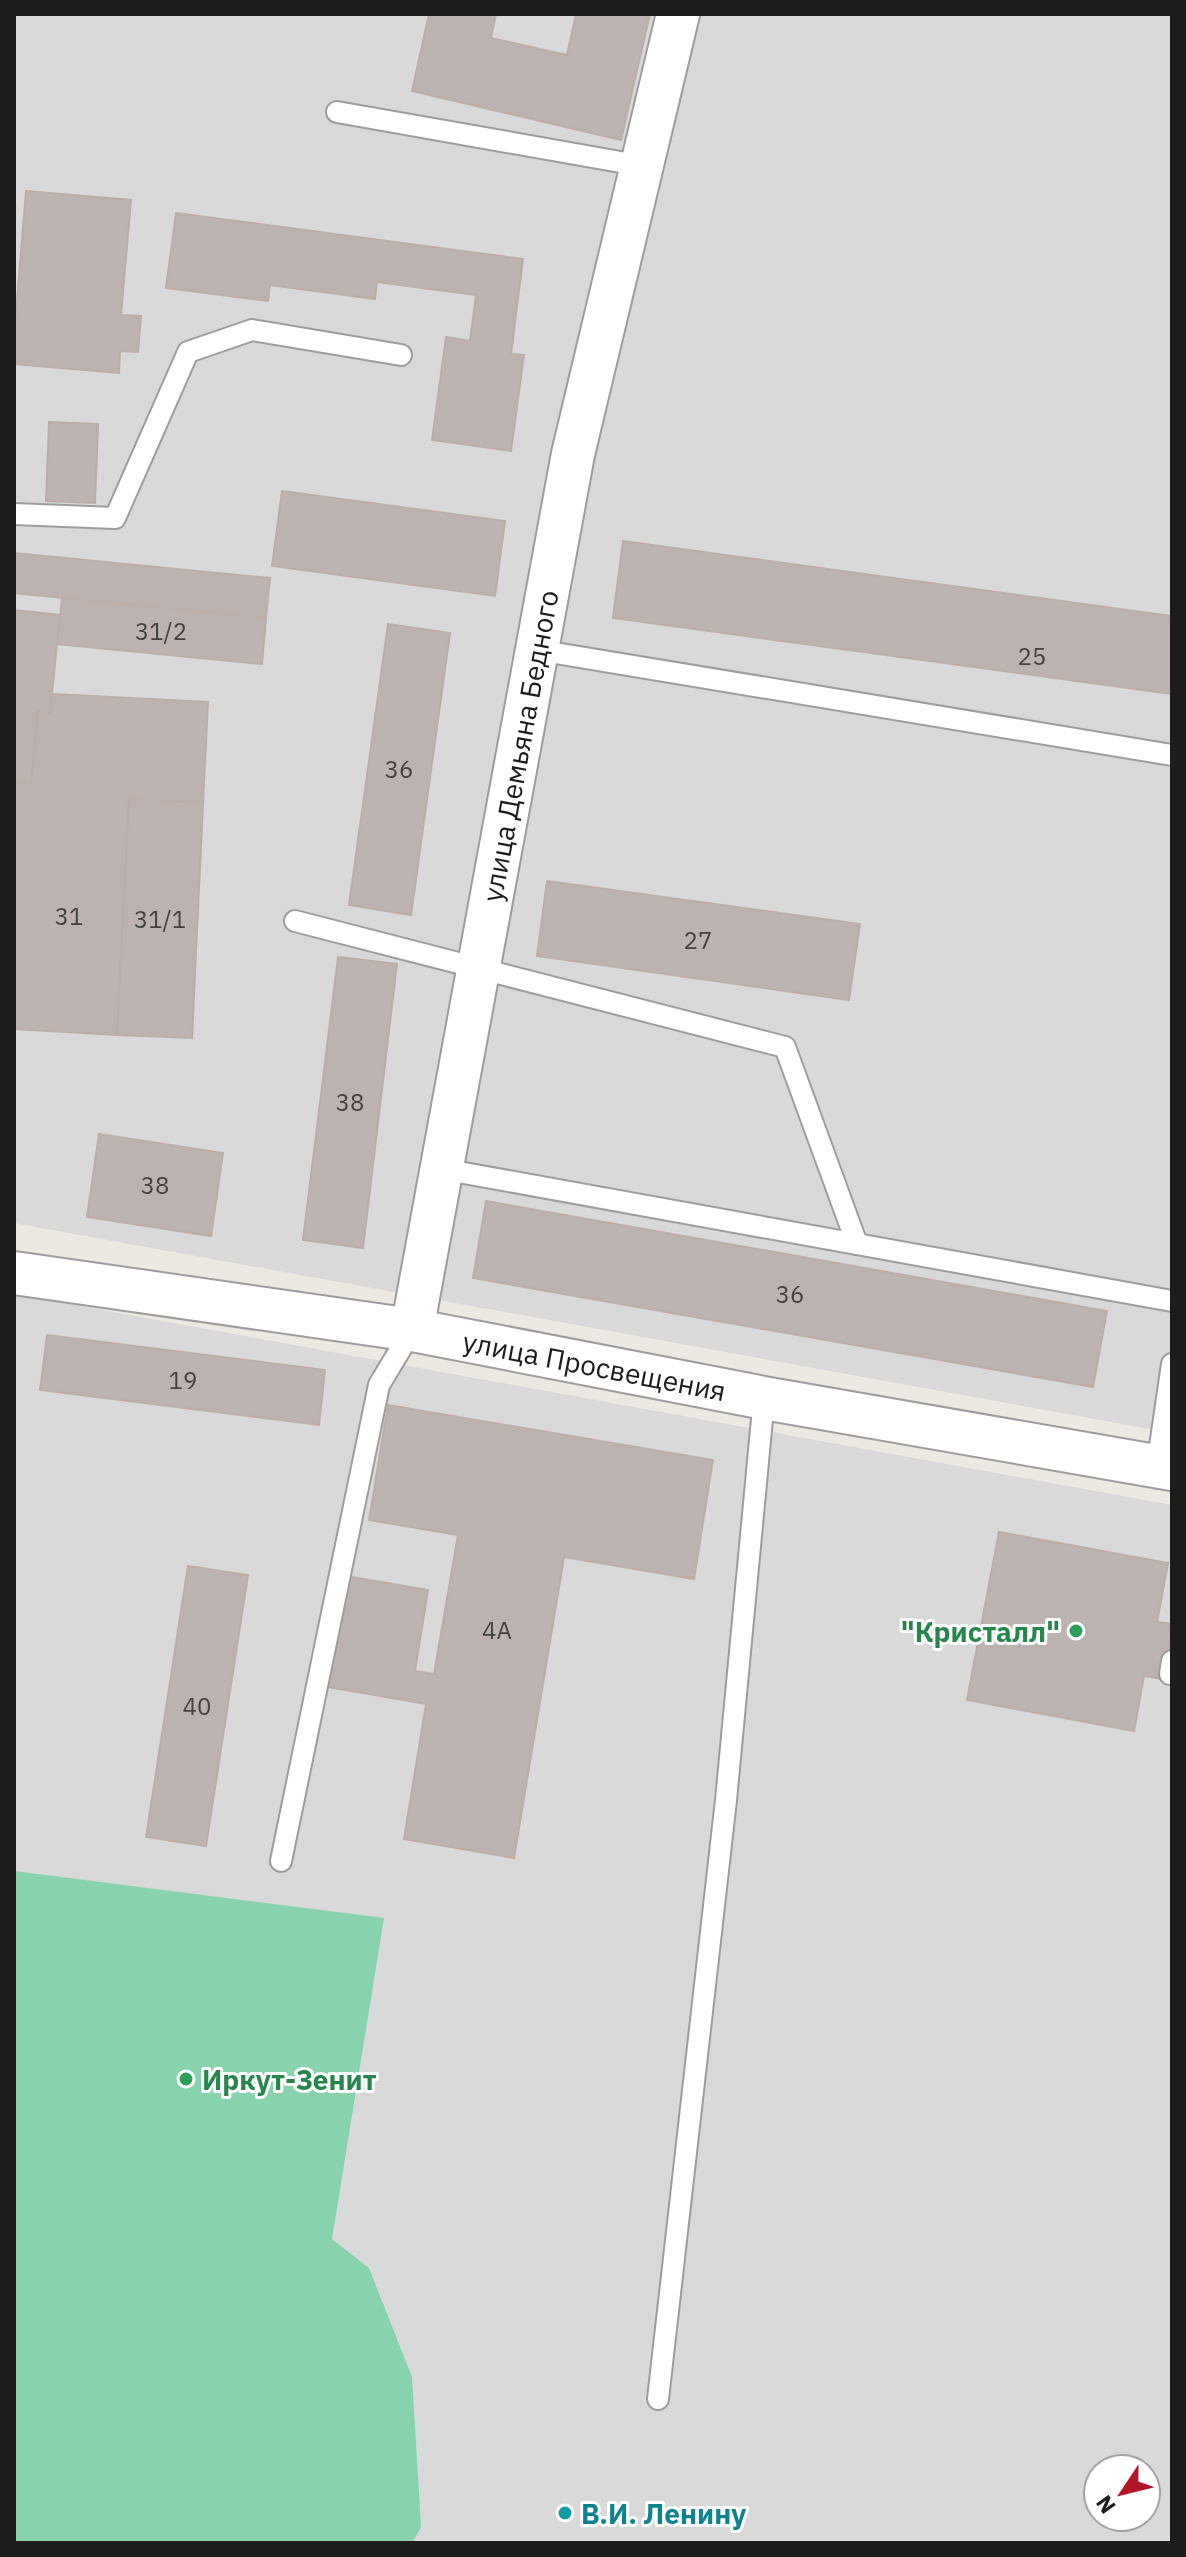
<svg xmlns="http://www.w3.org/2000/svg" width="1186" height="2557" viewBox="0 0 1186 2557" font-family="'IBM Plex Sans',sans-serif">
  <rect width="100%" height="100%" fill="#ece8e2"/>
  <g fill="#dad9d9" fill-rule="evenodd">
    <path d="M14 14H1172V1433L14 1223Z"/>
    <path d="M14 1294 1172 1505V2543H14ZM1098 2469H1146V2517H1098Z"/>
  </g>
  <path fill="#88d3ad" d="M14 1871 384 1918 332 2239 369 2268 412 2377 421 2527 412 2543H14Z"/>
  <g fill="#bcb3b0" stroke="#bcada7" stroke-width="2">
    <path d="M429 14H496L491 38 567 55 576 14H650L621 140 412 91Z"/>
    <path d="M26 191 131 200 121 315 141 316 138 352 120 351 119 373 14 364V336Z"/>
    <path d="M176 213 523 259 511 354 524 355 511 451 432 440 446 337 470 341 476 295 377 282 375 299 270 285 268 301 166 288Z"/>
    <path d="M49 422 98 424 95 503 46 501Z"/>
    <path d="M282 491 505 521 495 596 272 566Z"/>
    <path d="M623 541 1172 616V694L613 618Z"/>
    <path d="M14 553 270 578 266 618 14 593Z"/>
    <path d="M62 598 266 618 262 664 57 644Z"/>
    <path d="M14 610 60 615 50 713 38 711 31 784 14 782Z"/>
    <path d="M388 624 450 633 411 915 349 905Z"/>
    <path d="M52 694 208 702 203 803 129 799 117 1035 14 1029V782L31 784 38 711 50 713Z"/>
    <path d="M129 799 203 803 192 1038 117 1035Z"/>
    <path d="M547 881 860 924 849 1000 537 956Z"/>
    <path d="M338 957 397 964 363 1248 303 1240Z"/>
    <path d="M99 1134 223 1153 211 1236 87 1217Z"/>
    <path d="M486 1201 1107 1311 1093 1387 473 1278Z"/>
    <path d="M47 1335 325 1370 319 1425 40 1390Z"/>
    <path d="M388 1405 713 1460 694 1579 564 1557 514 1858 404 1839 426 1704 322 1686 340 1575 428 1590 415 1671 434 1674 458 1535 369 1520Z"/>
    <path d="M999 1532 1168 1563 1157 1622 1172 1624V1637L1164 1679 1144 1676 1134 1731 967 1700Z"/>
    <path d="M188 1566 248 1575 206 1846 146 1837Z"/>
  </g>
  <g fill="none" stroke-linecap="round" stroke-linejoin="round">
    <g stroke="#9d9d9d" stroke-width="24">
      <g id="service">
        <path d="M337 112 643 166"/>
        <path d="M14 514 115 518 188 352 252 330 401 355"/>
        <path d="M537 650 1172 755"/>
        <path d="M295 921 785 1047 857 1244"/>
        <path d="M442 1169 1172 1301"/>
        <path d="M1157 1467 1172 1364"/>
        <path d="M1170 1674 1172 1661"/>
        <path d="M281 1861 379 1385 412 1330"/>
        <path d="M658 2399 726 1800 764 1398"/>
      </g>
    </g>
    <g stroke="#9d9d9d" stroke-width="46">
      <g id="minor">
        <path id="s1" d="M14 1273 412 1330 764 1398 1172 1469"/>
        <path id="s2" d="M412 1330 573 454 678 14"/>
      </g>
    </g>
    <use href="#service" stroke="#fff" stroke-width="20"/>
    <use href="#minor" stroke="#fff" stroke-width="42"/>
  </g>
  <g fill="#2e9e5b" stroke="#fff" stroke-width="3">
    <circle cx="1076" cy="1631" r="8"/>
    <circle cx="186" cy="2079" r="8"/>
  </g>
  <circle fill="#0f9aa8" stroke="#fff" stroke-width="3" cx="565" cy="2513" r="8"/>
  <g text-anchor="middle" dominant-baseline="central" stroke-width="6" stroke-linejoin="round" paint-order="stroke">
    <g font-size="24" fill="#444241">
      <text x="161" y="631">31/2</text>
      <text x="1032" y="656">25</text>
      <text x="399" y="769">36</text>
      <text x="69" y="916">31</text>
      <text x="160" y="919">31/1</text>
      <text x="698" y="940">27</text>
      <text x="350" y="1102">38</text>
      <text x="155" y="1185">38</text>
      <text x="790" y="1294">36</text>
      <text x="183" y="1380">19</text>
      <text x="497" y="1630">4А</text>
      <text x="197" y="1706">40</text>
    </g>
    <g font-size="28" fill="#1c1c1c" stroke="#fff">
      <text stroke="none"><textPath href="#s2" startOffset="594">улица Демьяна Бедного</textPath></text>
      <text stroke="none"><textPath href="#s1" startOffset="588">улица Просвещения</textPath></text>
    </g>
    <g font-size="28" font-weight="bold" fill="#27864d" stroke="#fff" text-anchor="end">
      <text x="1060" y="1631">"Кристалл"</text>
      <text x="202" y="2079" text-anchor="start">Иркут-Зенит</text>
    </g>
    <g font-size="28" font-weight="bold" fill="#0d838f" stroke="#fff" text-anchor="start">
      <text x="581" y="2513">В.И. Ленину</text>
    </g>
  </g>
  <rect width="1186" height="2557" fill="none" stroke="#1c1c1c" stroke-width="32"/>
  <g transform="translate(1122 2493) rotate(235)"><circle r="38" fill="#ffffff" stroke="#a4a4a4" stroke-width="2"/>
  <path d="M0-6L14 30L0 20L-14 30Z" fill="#b21528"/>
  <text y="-12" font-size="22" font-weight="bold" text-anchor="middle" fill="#1c1c1c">N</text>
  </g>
</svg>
